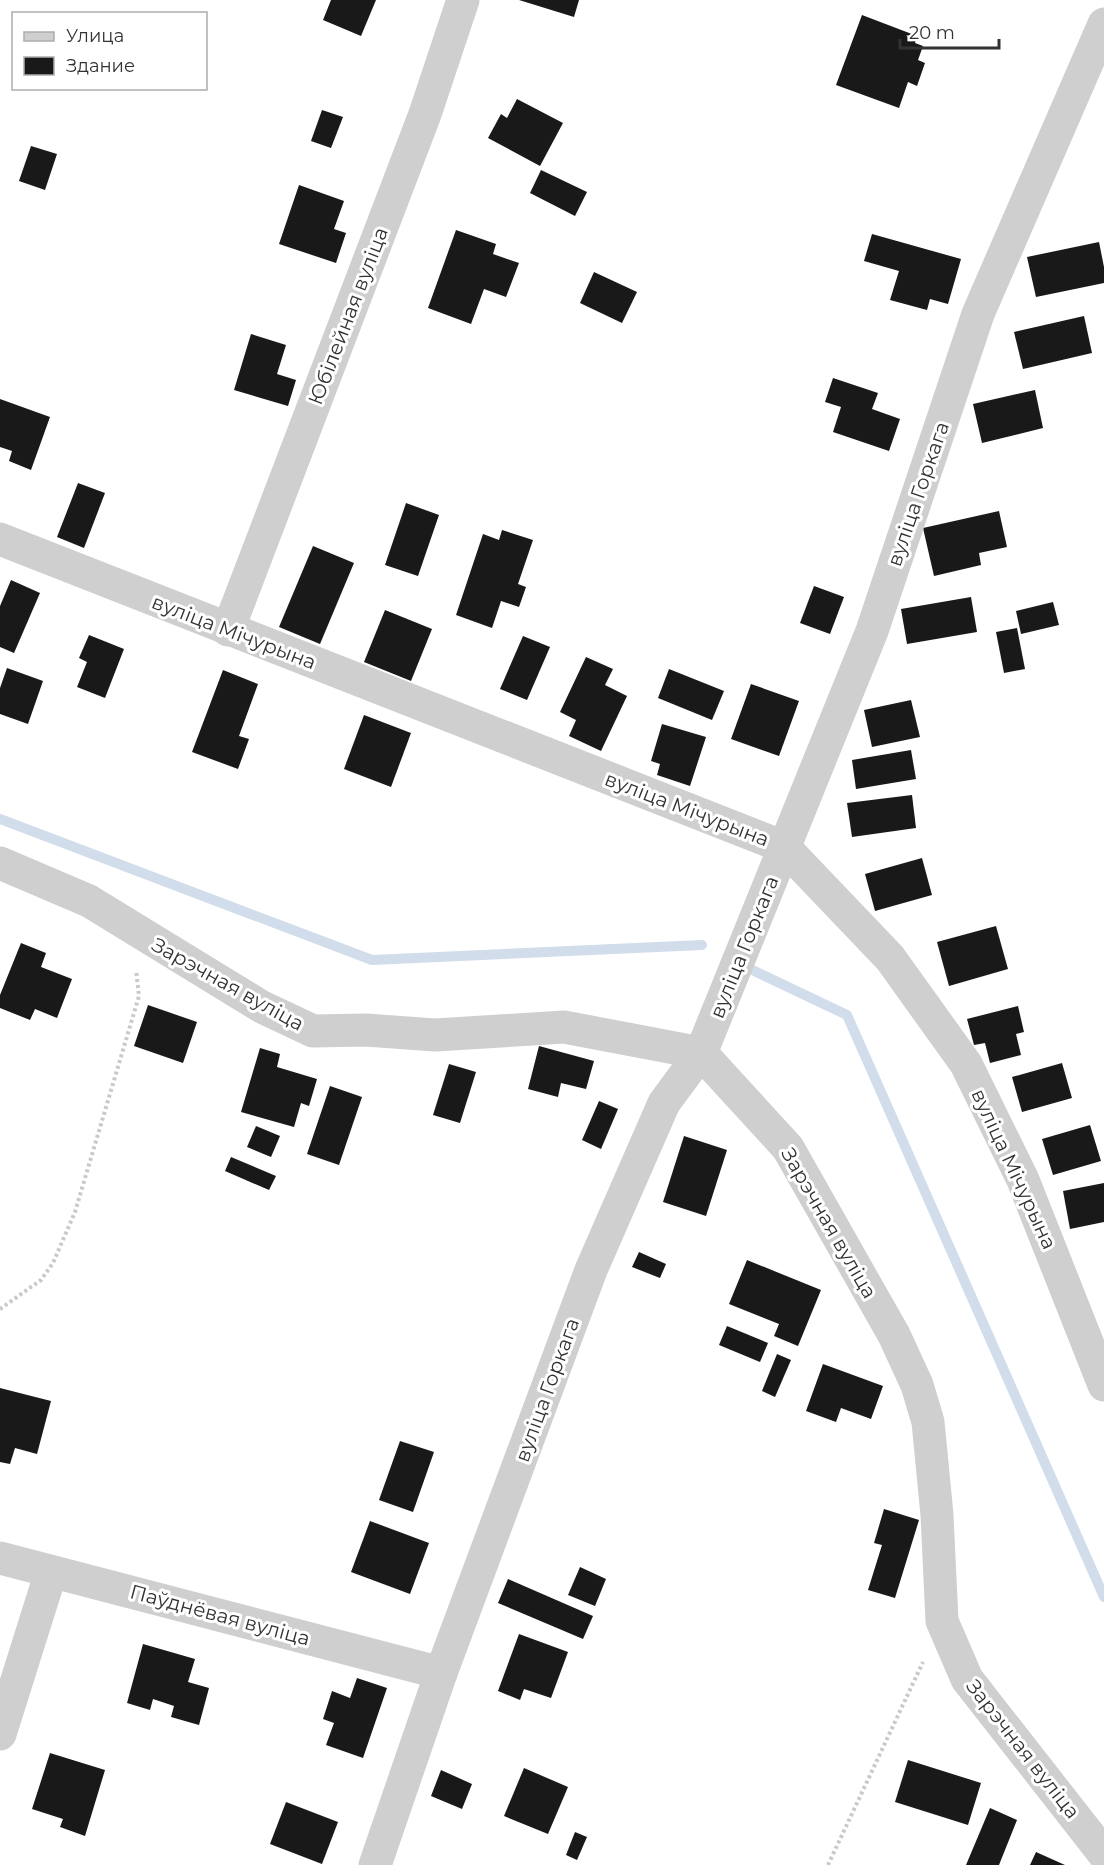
<svg xmlns="http://www.w3.org/2000/svg" width="1104" height="1865" viewBox="0 0 1104 1865" font-family="Montserrat,sans-serif">
  <rect width="100%" height="100%" fill="#fff"/>
  <g fill="none" stroke-linecap="round" stroke-linejoin="round">
    <g stroke="#d1ddea" stroke-width="10">
      <path d="M0 819 372 960 702 945"/>
      <path d="M748 968 847 1015 1104 1597"/>
    </g>
  </g>
  <g fill="#191919">
    <path d="M331 0H376L361 36 323 20Z"/>
    <path d="M519 0H579L574 17Z"/>
    <path d="M862 15 917 36 915 43 923 46 918 60 925 63 917 86 908 82 899 108 836 85Z"/>
    <path d="M517 99 563 123 540 166 488 138 501 114 507 118Z"/>
    <path d="M322 110 343 117 331 148 311 141Z"/>
    <path d="M31 146 57 154 45 190 19 181Z"/>
    <path d="M541 170 587 192 575 216 530 193Z"/>
    <path d="M299 185 344 201 334 229 346 233 336 263 279 244Z"/>
    <path d="M456 230 496 244 493 254 519 263 506 297 484 289 471 324 428 308Z"/>
    <path d="M872 234 961 259 948 304 930 299 927 310 890 300 899 271 864 261Z"/>
    <path d="M1099 242 1104 267V283L1036 297 1027 257Z"/>
    <path d="M594 272 637 292 622 323 580 303Z"/>
    <path d="M1084 316 1092 353 1023 369 1014 332Z"/>
    <path d="M251 334 286 345 277 374 296 380 288 406 234 390Z"/>
    <path d="M833 378 878 393 872 409 900 419 889 451 833 432 841 407 825 402Z"/>
    <path d="M1035 390 1043 428 982 443 973 404Z"/>
    <path d="M0 399 50 417 31 470 9 461 12 451 0 447Z"/>
    <path d="M78 483 105 493 84 548 57 537Z"/>
    <path d="M406 503 439 515 418 576 385 565Z"/>
    <path d="M999 511 1007 547 979 553 981 565 934 576 923 528Z"/>
    <path d="M502 530 533 540 518 584 526 587 519 607 501 601 492 628 456 615 483 534 499 540Z"/>
    <path d="M313 546 354 563 320 644 279 627Z"/>
    <path d="M11 580 40 593 14 653 0 647V606Z"/>
    <path d="M814 586 844 597 830 634 800 623Z"/>
    <path d="M971 597 977 632 907 644 901 609Z"/>
    <path d="M1053 602 1059 625 1021 634 1016 611Z"/>
    <path d="M385 610 432 629 411 681 364 662Z"/>
    <path d="M1017 628 1025 669 1004 673 996 632Z"/>
    <path d="M89 635 124 649 105 698 77 687 87 662 79 658Z"/>
    <path d="M523 636 550 647 527 700 500 689Z"/>
    <path d="M586 657 613 669 605 685 627 696 601 751 569 736 576 720 560 712Z"/>
    <path d="M7 668 43 681 28 724 0 714V688Z"/>
    <path d="M669 669 724 691 712 720 658 698Z"/>
    <path d="M223 670 258 684 239 736 249 739 238 769 192 752Z"/>
    <path d="M751 684 799 701 779 756 731 739Z"/>
    <path d="M911 700 920 737 872 747 864 710Z"/>
    <path d="M364 715 411 733 391 787 344 769Z"/>
    <path d="M662 724 706 737 690 786 657 775 660 764 651 761Z"/>
    <path d="M911 750 916 779 856 789 852 760Z"/>
    <path d="M912 795 916 828 852 837 847 803Z"/>
    <path d="M922 858 932 895 875 911 865 874Z"/>
    <path d="M996 926 1008 969 949 986 937 942Z"/>
    <path d="M21 943 46 953 41 967 72 979 57 1018 35 1009 30 1020 0 1008V995Z"/>
    <path d="M148 1005 197 1022 183 1063 134 1046Z"/>
    <path d="M1018 1006 1024 1032 1016 1034 1021 1055 990 1063 985 1043 974 1045 967 1019Z"/>
    <path d="M539 1046 594 1061 586 1089 561 1083 558 1097 528 1089Z"/>
    <path d="M260 1048 280 1054 277 1067 317 1079 309 1106 301 1103 294 1127 241 1112Z"/>
    <path d="M1062 1063 1072 1098 1022 1112 1012 1077Z"/>
    <path d="M449 1064 476 1072 460 1123 433 1115Z"/>
    <path d="M330 1086 362 1097 339 1165 307 1154Z"/>
    <path d="M599 1101 618 1109 601 1149 582 1140Z"/>
    <path d="M1090 1125 1101 1161 1053 1175 1042 1139Z"/>
    <path d="M256 1126 280 1136 271 1157 247 1147Z"/>
    <path d="M684 1136 727 1150 706 1216 663 1202Z"/>
    <path d="M231 1157 276 1176 269 1190 225 1171Z"/>
    <path d="M1104 1183V1222L1070 1229 1063 1191Z"/>
    <path d="M639 1252 666 1264 660 1278 632 1267Z"/>
    <path d="M747 1260 821 1290 798 1346 774 1336 779 1324 729 1304Z"/>
    <path d="M727 1326 768 1343 760 1362 719 1345Z"/>
    <path d="M777 1354 791 1360 775 1397 762 1391Z"/>
    <path d="M823 1364 883 1386 871 1419 841 1408 836 1422 806 1411Z"/>
    <path d="M0 1388 51 1401 37 1454 15 1448 10 1464 0 1462Z"/>
    <path d="M400 1441 434 1452 413 1512 379 1500Z"/>
    <path d="M884 1509 919 1520 895 1598 868 1590 882 1545 874 1543Z"/>
    <path d="M370 1521 429 1543 410 1594 351 1572Z"/>
    <path d="M580 1567 606 1579 595 1606 568 1595Z"/>
    <path d="M508 1579 593 1616 583 1639 498 1603Z"/>
    <path d="M519 1634 568 1652 551 1698 524 1689 520 1700 498 1691Z"/>
    <path d="M143 1644 195 1659 188 1682 209 1688 199 1725 171 1717 174 1706 153 1699 150 1710 127 1703Z"/>
    <path d="M357 1678 387 1688 363 1758 326 1745 334 1723 323 1719 332 1691 350 1698Z"/>
    <path d="M50 1753 105 1770 85 1836 60 1827 63 1819 32 1809Z"/>
    <path d="M908 1760 981 1783 968 1825 895 1802Z"/>
    <path d="M524 1768 568 1787 548 1834 504 1816Z"/>
    <path d="M441 1770 472 1784 462 1809 431 1796Z"/>
    <path d="M286 1802 338 1822 322 1864 270 1844Z"/>
    <path d="M990 1808 1017 1820 999 1865H966Z"/>
    <path d="M575 1832 587 1837 577 1860 566 1855Z"/>
    <path d="M1036 1852 1065 1865H1030Z"/>
  </g>
  <g fill="none" stroke-linecap="round" stroke-linejoin="round">
    <g stroke="#c9c9c9" stroke-width="4" stroke-dasharray="3 3" stroke-linecap="butt">
      <path d="M0 1309 41 1280 53 1263 75 1212 139 996 136 970"/>
      <path d="M828 1865 923 1662"/>
    </g>
    <g stroke="#cfcfcf" stroke-width="33">
      <path d="M0 539 784 847 890 958 966 1064 1023 1180 1104 1385"/>
      <path d="M228 630 425 114 463 0"/>
      <path d="M0 863 89 901 262 1007 313 1031 366 1030 435 1035 564 1027 701 1053 788 1148 894 1335 917 1385 928 1422 937 1515 942 1621 967 1679 1104 1854"/>
      <path d="M0 1558 441 1673"/>
      <path d="M0 1734 51 1572"/>
      <path d="M375 1865 441 1673 591 1270 664 1103 701 1053 872 631 978 314 1104 24"/>
    </g>
  </g>
  <g text-anchor="middle" dominant-baseline="central" stroke-width="6" stroke-linejoin="round" paint-order="stroke">
    <g font-size="20" fill="#323232" stroke="#fff">
      <text transform="translate(348 316) rotate(-69)">Юбілейная вуліца</text>
      <text transform="translate(918 494) rotate(-71)">вуліца Горкага</text>
      <text transform="translate(234 632) rotate(21)">вуліца Мічурына</text>
      <text transform="translate(687 809) rotate(21)">вуліца Мічурына</text>
      <text transform="translate(744 947) rotate(-68)">вуліца Горкага</text>
      <text transform="translate(228 984) rotate(29)">Зарэчная вуліца</text>
      <text transform="translate(1014 1169) rotate(65)">вуліца Мічурына</text>
      <text transform="translate(829 1223) rotate(60)">Зарэчная вуліца</text>
      <text transform="translate(547 1390) rotate(-70)">вуліца Горкага</text>
      <text transform="translate(220 1615) rotate(15)">Паўднёвая вуліца</text>
      <text transform="translate(1023 1749) rotate(52)">Зарэчная вуліца</text>
    </g>
  </g>
  <rect x="12" y="12" width="195" height="78" fill="#ffffff" stroke="#adadad" stroke-width="1.5"/>
  <rect x="24" y="32" width="30" height="9" fill="#cfcfcf" stroke="#adadad" stroke-width="1.5"/>
  <text x="66" y="42" font-size="18" fill="#323232">Улица</text>
  <rect x="24" y="57" width="30" height="18" fill="#191919" stroke="#adadad" stroke-width="1.5"/>
  <text x="66" y="72" font-size="18" fill="#323232">Здание</text>
  <path d="M900 39v9h99v-9" fill="none" stroke="#323232" stroke-width="3"/>
  <text x="909" y="39" font-size="18" fill="#323232" stroke="#ffffff" stroke-width="4.5" paint-order="stroke">20 m</text>
</svg>
